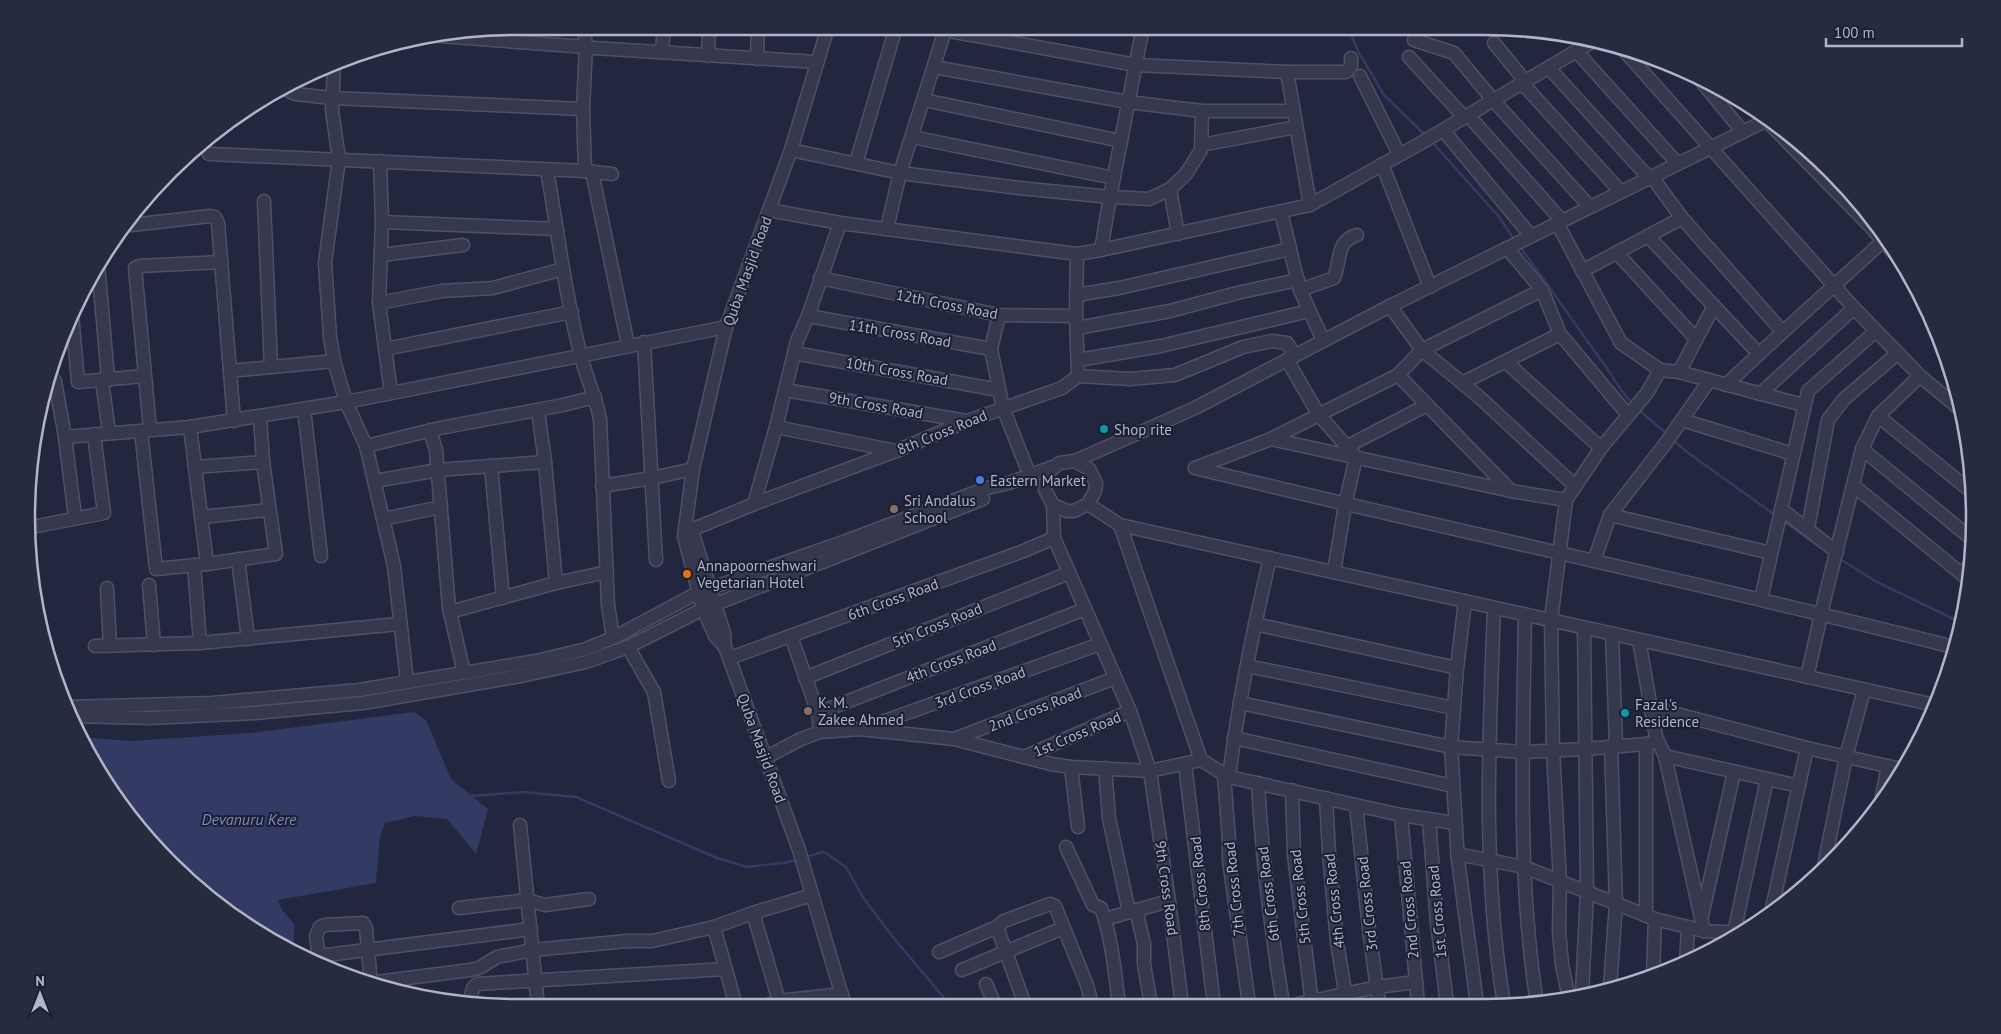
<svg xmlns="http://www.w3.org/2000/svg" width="2001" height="1034" viewBox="0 0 2001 1034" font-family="'PT Sans',sans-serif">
  <rect width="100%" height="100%" fill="#22263e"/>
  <path fill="#333a64" d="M414 712 426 720 451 779 488 809 476 854 447 819 415 816 385 823 380 836 376 883 278 900 282 910 294 924V954L218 907 170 864 109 790 79 737 132 741 251 733Z"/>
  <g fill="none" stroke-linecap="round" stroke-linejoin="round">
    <g stroke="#333a64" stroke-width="2.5">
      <path d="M1348 27 1358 51 1384 95 1426 136"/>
      <path d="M1432 142 1500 218 1515 241"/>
      <path d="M1520 247C1549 285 1575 325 1604 364 1614 378 1620 392 1633 404"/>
      <path d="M1639 410 1667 434"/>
      <path d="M1673 440 1687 452 1775 515"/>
      <path d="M1783 521 1820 547"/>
      <path d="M1840 559 1877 582 1962 623"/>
      <path d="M470 796 523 792 576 797 717 858 747 867 783 863 797 860"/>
      <path d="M805 857 824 852 846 867 862 896 892 936 950 1005"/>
    </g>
    <g stroke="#4e5166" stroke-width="15">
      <g id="minor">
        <path d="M584 27 586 47 583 109 585 171"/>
        <path d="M944 30 1136 65 1287 72H1346L1351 67V58"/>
        <path d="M426 35 586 47"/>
        <path d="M1414 40 1454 53 1493 100 1590 207"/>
        <path d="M507 41 508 27"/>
        <path d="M1494 43 1525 81"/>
        <path d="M1620 46 1854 308 1920 376 1961 410"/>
        <path d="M594 48 817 62"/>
        <path d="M662 52 664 26"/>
        <path d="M1577 52 1678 164"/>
        <path d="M708 56 709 26"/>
        <path d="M1409 57 1464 117"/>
        <path d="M757 59 758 26"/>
        <path d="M334 64 332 110 339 159 325 263 330 337 334 361 346 402 366 446 394 566 407 681"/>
        <path d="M934 67 1128 102 1202 111H1293"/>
        <path d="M1549 68 1649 178"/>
        <path d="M1287 72 1310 205"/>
        <path d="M1696 75 1743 132"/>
        <path d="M1360 76 1399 154"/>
        <path d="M1522 83 1621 192"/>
        <path d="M286 85 287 90 295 94 332 98 583 109"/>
        <path d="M924 100 1121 141"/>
        <path d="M1468 115 1562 221"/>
        <path d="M1766 120 1869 225 1903 263"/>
        <path d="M1443 130 1531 236"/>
        <path d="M912 137 1114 178"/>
        <path d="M1201 145 1296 127"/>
        <path d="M791 150 900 173 1019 188 1110 197 1149 199 1170 189 1186 174 1201 150 1202 111"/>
        <path d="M209 154 585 171 612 174"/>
        <path d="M380 161 382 222 379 303 391 393"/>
        <path d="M856 163 896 27"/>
        <path d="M1382 164 1430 287"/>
        <path d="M547 170C558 232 565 295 581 356 586 377 596 397 600 419L608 605 613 638"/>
        <path d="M592 172 628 345"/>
        <path d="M1652 177 1682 218 1782 331"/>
        <path d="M1170 189 1178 234"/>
        <path d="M264 201 271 367"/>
        <path d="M769 210 840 223 1077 254 1101 250 1310 205 1421 143 1595 40"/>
        <path d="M1281 212 1300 290 1323 340"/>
        <path d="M382 222 557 229"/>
        <path d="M1557 223 1621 343 1660 370 1679 372 1803 405"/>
        <path d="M132 225 210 216 215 217 218 223 234 421"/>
        <path d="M887 228 900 173 946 27"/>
        <path d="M1648 236 1759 354"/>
        <path d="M1507 248 1542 290 1560 334 1628 415"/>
        <path d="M1101 250 1110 197 1143 27"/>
        <path d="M1617 253 1696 339"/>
        <path d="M381 255 463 245"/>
        <path d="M98 264 108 378"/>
        <path d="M1582 271 1682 218"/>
        <path d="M820 278 999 315 1076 316"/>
        <path d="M1300 290 1334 278C1341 260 1336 241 1357 235"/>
        <path d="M1076 295 1119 288 1290 249"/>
        <path d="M379 303 442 291 493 288 563 269"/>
        <path d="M1390 306 1422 350 1478 396 1575 486"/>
        <path d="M72 314 78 382 144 376"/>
        <path d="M999 315 991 349 1003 408 1030 476"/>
        <path d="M808 316 991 349"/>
        <path d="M1077 328 1170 311 1241 292 1298 280"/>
        <path d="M644 342 656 560"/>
        <path d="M385 349 572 312"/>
        <path d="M794 353 999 390"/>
        <path d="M1078 360 1161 346 1309 311"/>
        <path d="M1287 360 1319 415 1356 457 1345 505 1334 572"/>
        <path d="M1506 362 1601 448"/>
        <path d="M230 371 334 361"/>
        <path d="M1679 372 1714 306"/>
        <path d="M1398 375 1511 491"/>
        <path d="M1078 376 1130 379 1175 375 1243 347 1272 341 1287 343 1295 356"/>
        <path d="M102 380 109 433"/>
        <path d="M46 381H55L65 437 75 517"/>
        <path d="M1462 383 1560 334"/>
        <path d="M1726 385C1777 336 1831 289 1883 241"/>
        <path d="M785 390 967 421"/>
        <path d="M1760 394 1854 308"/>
        <path d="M304 409 321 556"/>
        <path d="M538 410 545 462 556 583"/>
        <path d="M1878 416 1972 492"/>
        <path d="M1682 420 1793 454"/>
        <path d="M776 427 896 451"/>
        <path d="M150 429 135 268 139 266 221 262"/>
        <path d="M430 430 436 450 449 608 464 673"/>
        <path d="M141 431 156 569 207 564 190 427"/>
        <path d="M65 437 190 427 346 402 726 327"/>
        <path d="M1271 439 1511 491 1566 500"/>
        <path d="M366 446 440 428 563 405 595 397"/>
        <path d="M1346 447 1427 405"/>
        <path d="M1862 449 1973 540"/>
        <path d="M1075 461 1195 408 1390 306 1769 119"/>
        <path d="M491 466 503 598"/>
        <path d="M195 467 263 462"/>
        <path d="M1195 468C1449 530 1704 583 1957 648"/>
        <path d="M1195 468 1271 439 1398 375 1422 350 1542 290"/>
        <path d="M375 481 438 470 545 462"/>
        <path d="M1853 485 1969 580"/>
        <path d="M602 486 652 478 693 469"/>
        <path d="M754 504 776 427 797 341 808 316 840 223"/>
        <path d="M1088 504 1120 525 1935 705"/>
        <path d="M1053 505 1067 511H1074L1088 504 1095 491 1096 483 1089 469 1075 461 1059 463 1047 474 1045 490 1053 505 1054 538 1130 711 1150 771 1169 901 1182 1005"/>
        <path d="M1781 509 1837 552"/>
        <path d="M1610 515 1771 553"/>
        <path d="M201 517 268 510"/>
        <path d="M383 519 441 507"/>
        <path d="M687 523 693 534 724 633 725 647 799 850 845 1006"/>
        <path d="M1120 525 1201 760"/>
        <path d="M27 528 104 513 94 434"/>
        <path d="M1808 528 1828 420 1844 399 1898 353"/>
        <path d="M691 530 754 504 896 451 967 421 1062 388 1078 376 1076 316 1077 254"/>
        <path d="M238 559 248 639"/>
        <path d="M1594 561 1610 515 1665 444 1709 381"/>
        <path d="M207 564 276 554 263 462 260 416"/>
        <path d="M194 565 200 643"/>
        <path d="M1962 574 1972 561"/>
        <path d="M149 585 154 645"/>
        <path d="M107 588 110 646"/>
        <path d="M1761 599 1808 391 1876 331"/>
        <path d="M1465 601 1457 668 1451 747 1458 860 1477 1004"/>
        <path d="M1494 608C1489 740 1482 873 1504 1004"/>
        <path d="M450 612 556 583 607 572"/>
        <path d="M1525 615C1523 744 1517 875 1537 1004"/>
        <path d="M1255 624 1457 668"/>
        <path d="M1612 634 1616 746"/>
        <path d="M791 636 818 713 820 732"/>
        <path d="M1639 640 1656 737 1665 756 1704 931"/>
        <path d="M95 646 200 643 399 624"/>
        <path d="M628 647 654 692 669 781"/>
        <path d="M725 647 715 636 703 609 684 536 693 469 726 327 791 150 828 27"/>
        <path d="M730 658 1021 552 1054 538"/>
        <path d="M1247 666 1454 708"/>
        <path d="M1807 677 1825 597 1862 449 1878 416 1920 376"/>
        <path d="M805 678 1069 573"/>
        <path d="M1240 703 1451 747 1523 752 1585 749 1646 744 1658 741"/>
        <path d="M67 707 212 703 359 690 536 661 586 649 613 638 697 593 843 542 987 488 1009 483 1052 467"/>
        <path d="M1650 707 1807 748 1901 769"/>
        <path d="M818 713 1085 609"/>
        <path d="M70 716 150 718 255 713 363 703 521 676 586 662 628 647 703 609 983 499"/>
        <path d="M865 728 1100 644"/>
        <path d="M1234 738 1453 786"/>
        <path d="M954 739 1115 678"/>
        <path d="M1646 744V916"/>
        <path d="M1665 756 1799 786"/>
        <path d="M1024 757 1130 711"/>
        <path d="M765 758 801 739 820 732 860 729 954 739 1051 764 1071 767 1150 771 1201 760 1229 777 1401 815 1455 823"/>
        <path d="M1185 764 1214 1005"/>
        <path d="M1071 767 1078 827"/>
        <path d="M1105 768 1109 818 1129 912"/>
        <path d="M1224 774 1229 840V860L1249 1004"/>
        <path d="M1229 777C1238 703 1253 630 1270 558"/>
        <path d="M1258 783C1262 858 1271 931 1283 1004"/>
        <path d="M1292 790 1294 855 1312 1004"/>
        <path d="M1882 797 1888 766"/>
        <path d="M1326 798 1329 852 1337 942 1347 1004"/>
        <path d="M1356 805 1369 929 1379 1004"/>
        <path d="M1401 815 1418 1004"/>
        <path d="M1429 819 1437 923 1447 1004"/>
        <path d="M520 825 538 1007"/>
        <path d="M1066 847 1093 905 1101 908C1112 939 1115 972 1119 1005"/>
        <path d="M1457 854 1524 867 1655 919 1704 931 1742 933"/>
        <path d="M1824 866 1846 757 1864 690"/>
        <path d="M459 908 527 900 545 905 589 899"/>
        <path d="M1136 910 1144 944V964L1151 1005"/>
        <path d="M753 913 779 1001"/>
        <path d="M1771 913 1807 748"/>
        <path d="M1702 916 1734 772"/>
        <path d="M1105 919 1169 901"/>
        <path d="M714 927 736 1006"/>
        <path d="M1734 933 1767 779"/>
        <path d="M939 952 997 927"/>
        <path d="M319 956 531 929"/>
        <path d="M1686 963 1688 927"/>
        <path d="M320 965 316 936 320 927 325 925 363 923 366 928 371 984"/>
        <path d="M962 970 1063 928"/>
        <path d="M1653 975 1655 919"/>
        <path d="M369 983 470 970 479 968 497 957 532 950 627 941H652L714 927 753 913 812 895"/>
        <path d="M986 984 995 1005"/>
        <path d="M1610 987 1616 904 1611 746"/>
        <path d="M1582 994 1587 892 1584 628"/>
        <path d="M1569 998 1562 965 1559 931 1560 881 1553 750 1551 620 1566 500 1601 448 1647 393 1660 370"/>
        <path d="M467 1004 470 1000 473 988 477 984 726 969"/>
        <path d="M1298 1004 1377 987 1416 982"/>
        <path d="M1025 1005 997 927 1004 921 1050 904 1055 906 1087 985 1092 1005"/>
        <path d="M770 1006V1004L779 1001 842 994"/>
      </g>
    </g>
    <use href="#minor" stroke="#36394e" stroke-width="12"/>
  </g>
  <g fill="#0f9aa8" stroke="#1b1f33" stroke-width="2">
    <circle cx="1104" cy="429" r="5"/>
    <circle cx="1625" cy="713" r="5"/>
  </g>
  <circle fill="#3f7fe0" stroke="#1b1f33" stroke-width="2" cx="980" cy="480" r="5"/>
  <g fill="#8d6e63" stroke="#1b1f33" stroke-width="2">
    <circle cx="894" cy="509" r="5"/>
    <circle cx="808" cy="711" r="5"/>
  </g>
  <circle fill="#e8710a" stroke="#1b1f33" stroke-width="2" cx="687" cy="574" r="5"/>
  <g text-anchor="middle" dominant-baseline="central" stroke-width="4" stroke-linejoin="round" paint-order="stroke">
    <g font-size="15" fill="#b2b4c9" stroke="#1b1f33">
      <text transform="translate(747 271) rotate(-70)">Quba Masjid Road</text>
      <text transform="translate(947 304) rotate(11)">12th Cross Road</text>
      <text transform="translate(900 333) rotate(10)">11th Cross Road</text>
      <text transform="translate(897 371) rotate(10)">10th Cross Road</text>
      <text transform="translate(876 405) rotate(10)">9th Cross Road</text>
      <text transform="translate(942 432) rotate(-22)">8th Cross Road</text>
      <text transform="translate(893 599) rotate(-20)">6th Cross Road</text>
      <text transform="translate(937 625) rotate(-22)">5th Cross Road</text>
      <text transform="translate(951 661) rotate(-21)">4th Cross Road</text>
      <text transform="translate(980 687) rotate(-20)">3rd Cross Road</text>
      <text transform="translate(1035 709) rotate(-21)">2nd Cross Road</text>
      <text transform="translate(1077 734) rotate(-23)">1st Cross Road</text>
      <text transform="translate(762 748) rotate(70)">Quba Masjid Road</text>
      <text transform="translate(1200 884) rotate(-96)">8th Cross Road</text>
      <text transform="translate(1167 888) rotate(82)">9th Cross Road</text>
      <text transform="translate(1234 889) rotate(-96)">7th Cross Road</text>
      <text transform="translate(1268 894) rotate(-97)">6th Cross Road</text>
      <text transform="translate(1300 897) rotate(-96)">5th Cross Road</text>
      <text transform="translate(1334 901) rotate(-96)">4th Cross Road</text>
      <text transform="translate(1367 904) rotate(-96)">3rd Cross Road</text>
      <text transform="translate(1409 910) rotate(-95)">2nd Cross Road</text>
      <text transform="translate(1437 912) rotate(-95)">1st Cross Road</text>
    </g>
    <g font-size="15" fill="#b2b4c9" stroke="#1b1f33" text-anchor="start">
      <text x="1114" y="429">Shop rite</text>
      <text x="990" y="480">Eastern Market</text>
      <text x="904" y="500">Sri Andalus<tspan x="904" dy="17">School</tspan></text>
      <text x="697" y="565">Annapoorneshwari<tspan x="697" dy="17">Vegetarian Hotel</tspan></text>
      <text x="818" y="702">K. M.<tspan x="818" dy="17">Zakee Ahmed</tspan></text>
      <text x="1635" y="704">Fazal's<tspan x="1635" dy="17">Residence</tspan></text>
    </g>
    <g font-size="16" font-style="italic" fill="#8088b7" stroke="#1b1f33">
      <text x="249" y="819">Devanuru Kere</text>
    </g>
  </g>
  <path d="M0 0H2001V1034H0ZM517 35H1484A482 482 0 0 1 1966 517V517A482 482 0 0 1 1484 999H517A482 482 0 0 1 35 517V517A482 482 0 0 1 517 35Z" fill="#272b3f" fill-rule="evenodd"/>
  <path fill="none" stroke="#b2b4c9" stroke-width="2.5" d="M517 35H1484A482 482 0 0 1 1966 517V517A482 482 0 0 1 1484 999H517A482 482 0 0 1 35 517V517A482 482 0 0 1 517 35Z"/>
  <g transform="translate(40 994)" stroke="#1b1f33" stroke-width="4" paint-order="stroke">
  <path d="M0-4L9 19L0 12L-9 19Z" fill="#b2b4c9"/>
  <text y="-8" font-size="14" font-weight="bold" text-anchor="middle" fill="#b2b4c9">N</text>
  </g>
  <path d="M1826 38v8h136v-8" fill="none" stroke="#b2b4c9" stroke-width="2.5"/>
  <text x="1834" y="38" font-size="15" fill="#b2b4c9" stroke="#1b1f33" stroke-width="4" paint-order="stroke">100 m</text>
</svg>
